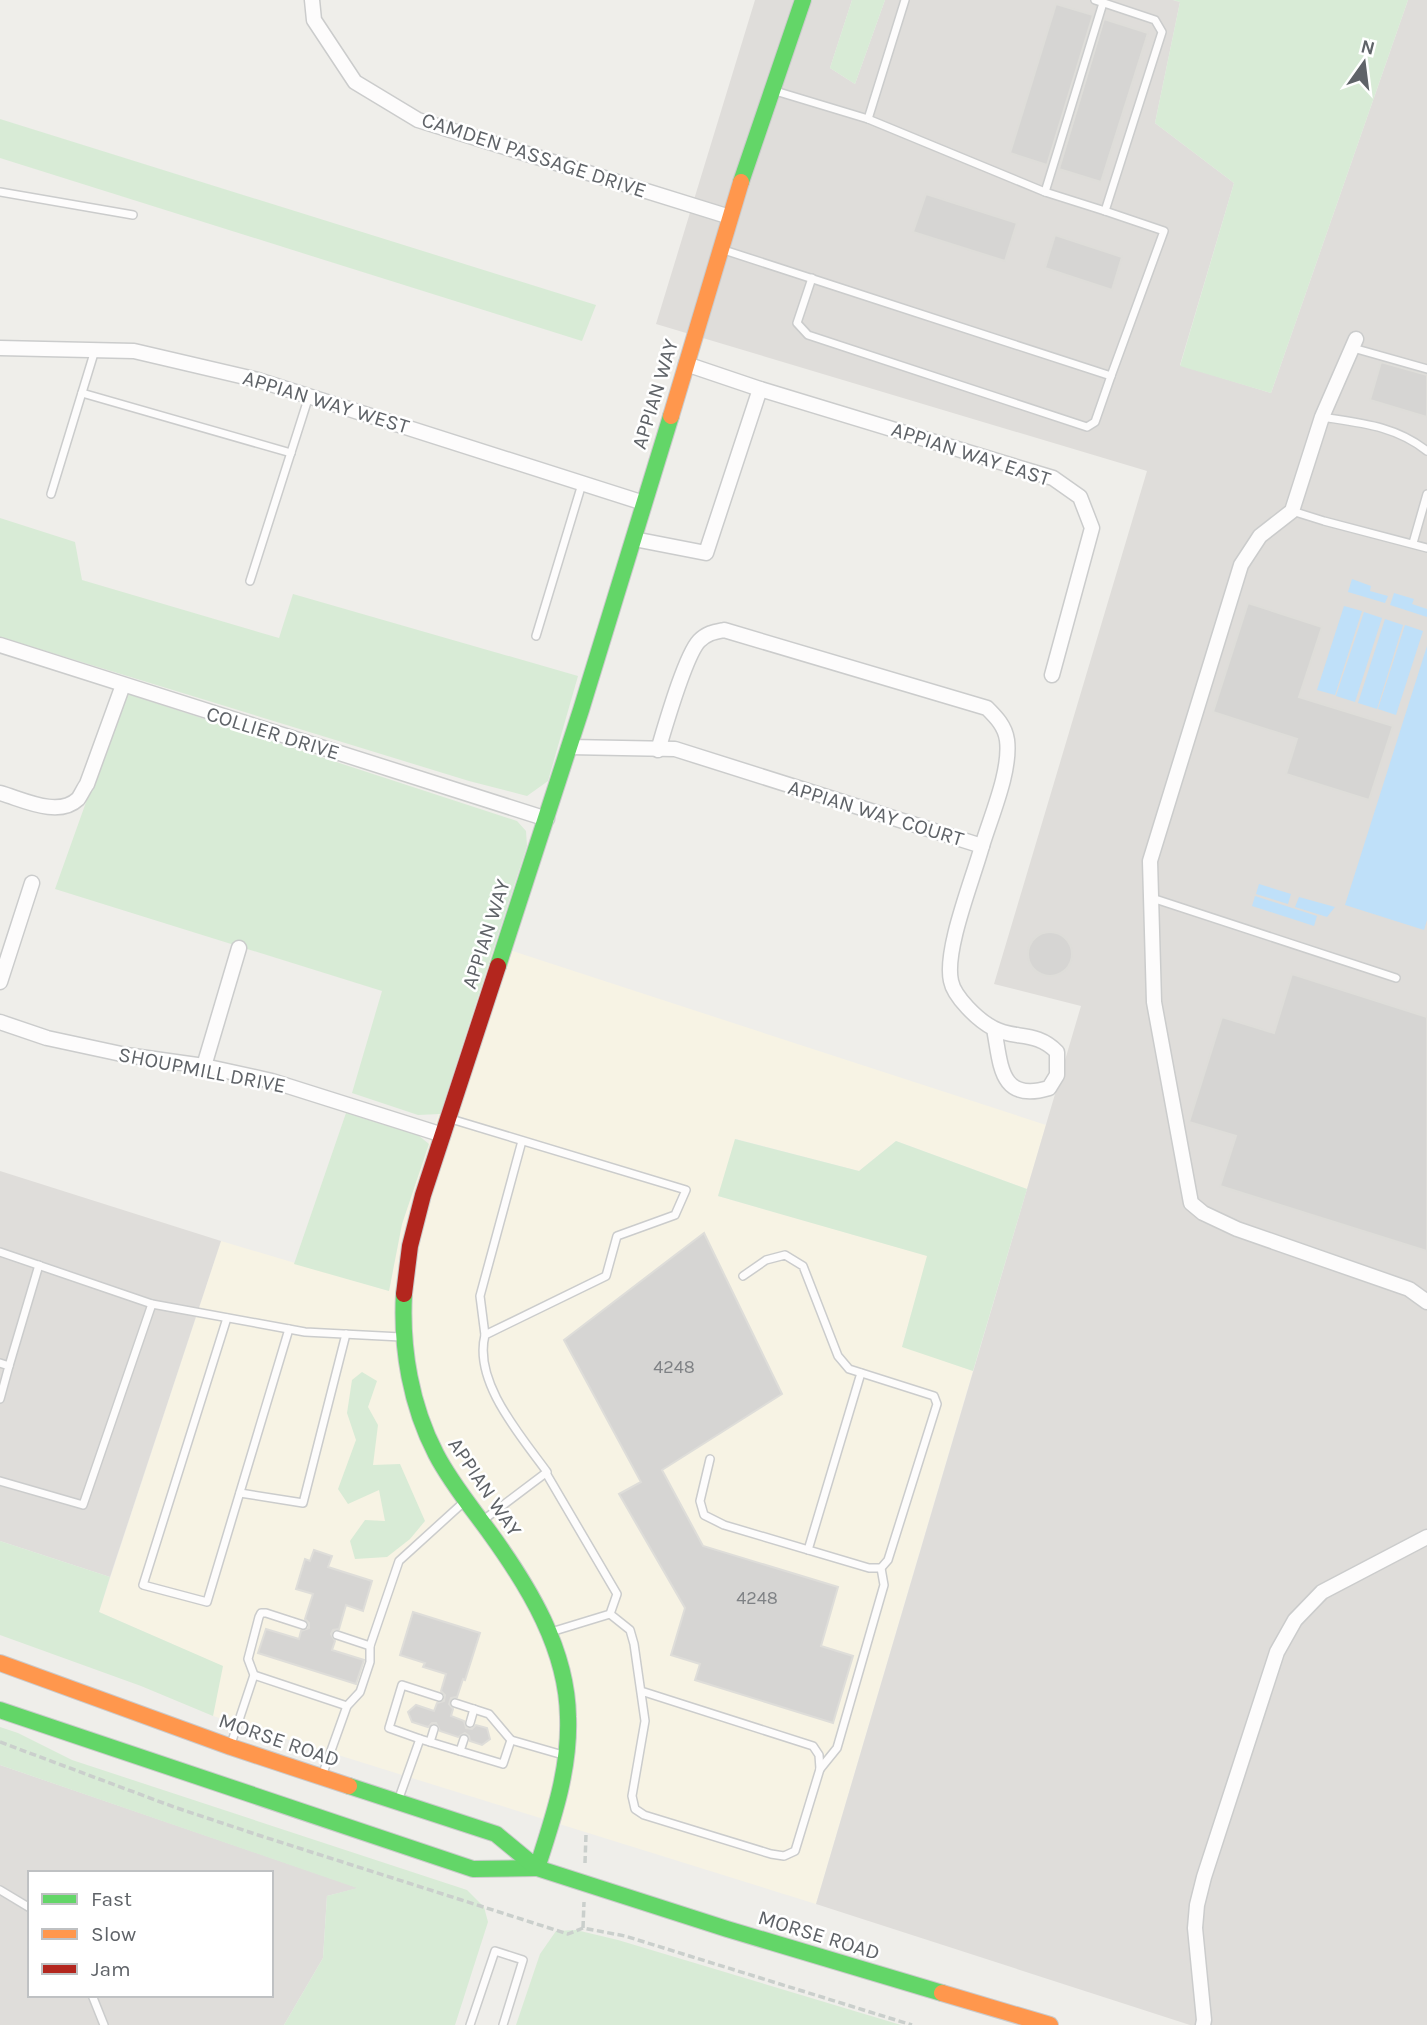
<svg xmlns="http://www.w3.org/2000/svg" width="1427" height="2025" viewBox="0 0 1427 2025" font-family="Karla,sans-serif">
  <rect width="100%" height="100%" fill="#efeeea"/>
  <path fill="#f7f3e4" d="M494 945 1046 1125 1027 1189 896 1141 859 1171 736 1139 718 1196 928 1256 902 1346 973 1371 816 1904 213 1716 222 1666 99 1612 221 1241 389 1291 402 1224Z"/>
  <g fill="#dfddda" fill-rule="evenodd">
    <path d="M755 0H852L830 68 855 84 885 0H1173L1180 2 1155 123 1234 183 1180 365 1271 393 1408 0H1427V2025H1190L816 1904 1081 1006 994 984 1147 471 656 324Z"/>
    <path d="M0 1171 221 1241 110 1577 0 1541Z"/>
    <path d="M0 1765 359 1888 327 1896 323 1958 284 2025H0ZM30 1873H271V1995H30Z"/>
  </g>
  <g fill="#d8ebd6">
    <path d="M852 0H885L855 84 830 68Z"/>
    <path d="M1173 0H1408L1271 393 1180 366 1234 183 1155 123 1180 2Z"/>
    <path d="M0 119 596 305 582 341 0 158Z"/>
    <path d="M0 518 75 542 82 580 279 638 293 594 578 676 548 781 527 796 469 781 0 637Z"/>
    <path d="M125 693 517 821 526 831 527 846 440 1114 418 1115 352 1093 382 991 55 889Z"/>
    <path d="M346 1113 418 1135 429 1144 402 1224 389 1291 294 1264Z"/>
    <path d="M735 1139 859 1171 896 1141 1027 1189 973 1371 902 1347 927 1256 718 1196Z"/>
    <path d="M362 1372 377 1381 368 1407 378 1425 373 1465 400 1464 425 1521 410 1539 387 1557 355 1559 350 1541 365 1520 385 1521 379 1490 348 1504 338 1489 356 1440 347 1413 352 1380Z"/>
    <path d="M0 1541 110 1577 99 1612 223 1666 213 1716 141 1686 0 1635Z"/>
    <path d="M0 1727 18 1733 72 1760 467 1890 484 1907 488 1922 455 2025H284L323 1958 327 1896 357 1888 0 1765Z"/>
    <path d="M576 1930 618 1940 901 2025H516L540 1954 556 1931Z"/>
  </g>
  <g fill="#bfe0f9">
    <path d="M1352 579 1371 586 1370 591 1388 596 1385 603 1348 592Z"/>
    <path d="M1394 593 1414 599 1412 604 1427 609V617L1390 605Z"/>
    <path d="M1344 606 1362 611 1335 695 1317 690Z"/>
    <path d="M1364 612 1382 618 1355 702 1336 696Z"/>
    <path d="M1385 619 1403 625 1377 709 1358 703Z"/>
    <path d="M1405 625 1423 631 1396 715 1378 709Z"/>
    <path d="M1427 646V920L1424 930 1345 905Z"/>
    <path d="M1259 884 1291 894 1288 904 1256 894Z"/>
    <path d="M1255 896 1317 916 1314 926 1252 906Z"/>
    <path d="M1299 897 1335 907 1327 917 1295 907Z"/>
  </g>
  <g fill="#d6d5d3" stroke="#deddd9" stroke-width="2">
    <path d="M1056 4 1093 15 1047 165 1010 153Z"/>
    <path d="M1104 19 1148 33 1101 182 1059 169Z"/>
    <path d="M926 194 1017 223 1005 261 913 232Z"/>
    <path d="M1055 235 1122 257 1112 290 1045 268Z"/>
    <path d="M1381 362 1427 375V417L1370 400Z"/>
    <path d="M1248 603 1322 627 1299 697 1393 726 1369 800 1286 774 1297 739 1213 712Z"/>
    <circle cx="1050" cy="954" r="22"/>
    <path d="M1292 974 1427 1017V1251L1220 1186 1236 1136 1189 1122 1222 1017 1274 1033Z"/>
    <path d="M704 1233 782 1394 662 1470 703 1546 838 1587 821 1646 853 1656 833 1723 695 1680 700 1664 671 1655 685 1608 619 1494 641 1482 564 1340Z"/>
    <path d="M314 1550 332 1556 328 1567 372 1581 363 1611 346 1605 339 1629 333 1630 331 1634 335 1641 332 1650 364 1660 356 1684 258 1653 266 1629 299 1639 301 1631 309 1628V1623L305 1619 313 1594 296 1589 305 1559 310 1561Z"/>
    <path d="M413 1612 480 1633 465 1680 463 1679 457 1697 451 1698 449 1704 453 1709 451 1716 464 1721 466 1728 472 1729 476 1725 487 1728 490 1739 482 1745 470 1741 469 1736 465 1733 458 1737 440 1731 436 1723H432L428 1727 412 1722 408 1712 416 1705 434 1711 437 1703 444 1701 445 1695 441 1691 446 1674 423 1667 425 1663 400 1655Z"/>
  </g>
  <g fill="none" stroke-linecap="round" stroke-linejoin="round">
    <g stroke="#cbcccc" stroke-width="10">
      <g id="lane">
        <path d="M772 90 868 119 1045 192 1105 211 1162 32 1155 20 1095 0"/>
        <path d="M868 119 905 0"/>
        <path d="M0 192 133 215"/>
        <path d="M1045 192 1103 3"/>
        <path d="M724 250 1111 376 1164 231 1105 211"/>
        <path d="M812 278 797 323 808 335 1087 427 1095 422 1111 376"/>
        <path d="M1353 348 1427 369"/>
        <path d="M82 393 291 453"/>
        <path d="M1322 417C1361 423 1396 426 1427 451"/>
        <path d="M51 494 95 350"/>
        <path d="M1292 511 1324 521 1427 548"/>
        <path d="M1413 543 1427 494"/>
        <path d="M250 581 309 396"/>
        <path d="M536 636 582 484"/>
        <path d="M1152 898 1396 978"/>
        <path d="M451 1119 686 1190 675 1215 617 1236 606 1276 485 1335C473 1382 521 1436 547 1472L482 1521"/>
        <path d="M0 1252 152 1304 305 1332 401 1337"/>
        <path d="M227 1318 143 1585 207 1602 289 1329"/>
        <path d="M485 1335 480 1296 522 1141"/>
        <path d="M0 1363 9 1366 0 1399"/>
        <path d="M9 1366 39 1265"/>
        <path d="M710 1459 700 1501 704 1515 724 1525 869 1568H881L888 1560 937 1404 934 1396 849 1369 838 1356 803 1266 785 1255 766 1260 743 1276"/>
        <path d="M546 1473 617 1594 610 1614 551 1632"/>
        <path d="M0 1481 83 1505 152 1304"/>
        <path d="M240 1493 303 1503 346 1334"/>
        <path d="M808 1550 861 1373"/>
        <path d="M610 1614 630 1630 634 1644 645 1721 632 1796 635 1809 644 1815 771 1854 784 1856 795 1851 820 1769 819 1755 813 1746 641 1691"/>
        <path d="M337 1635 370 1646"/>
        <path d="M254 1675 347 1706"/>
        <path d="M455 1703 489 1714 511 1740"/>
        <path d="M470 1723 474 1709"/>
        <path d="M420 1739 389 1728 402 1685 439 1697"/>
        <path d="M430 1742 434 1729"/>
        <path d="M231 1744 254 1675 248 1659 259 1617 261 1613H266L303 1625"/>
        <path d="M460 1751 464 1739"/>
        <path d="M820 1769 837 1748 884 1585 881 1568"/>
        <path d="M323 1773 347 1706 360 1692 370 1662V1646L399 1561 465 1501"/>
        <path d="M399 1798 420 1739 503 1764 511 1740 563 1755"/>
        <path d="M0 1890 30 1908"/>
        <path d="M92 1995 104 2025"/>
        <path d="M470 2025 495 1951 523 1960 503 2025"/>
      </g>
    </g>
    <g stroke="#cbcccc" stroke-width="17">
      <g id="street">
        <path d="M312 0 314 20 355 82 418 120 730 217"/>
        <path d="M1356 339 1322 417 1292 511 1260 536 1241 565 1150 861 1154 1002 1191 1203 1203 1213 1237 1229 1409 1289 1427 1302"/>
        <path d="M0 348 134 351 258 380 644 503"/>
        <path d="M686 364 760 389 1053 478 1080 497 1092 528 1052 675"/>
        <path d="M634 539 706 553 760 389"/>
        <path d="M0 645 547 819"/>
        <path d="M569 747 675 749 982 846C973 879 944 950 951 981 954 997 978 1020 993 1028 1014 1040 1036 1030 1057 1052V1075L1049 1088C999 1103 1001 1064 994 1029"/>
        <path d="M658 750C665 727 685 656 699 641 707 633 714 632 724 630L987 708C996 717 1005 726 1007 740 1011 771 991 816 982 846"/>
        <path d="M0 793C22 799 58 818 78 799 81 795 84 788 87 784L123 685"/>
        <path d="M0 982 32 883"/>
        <path d="M0 1022 47 1038 126 1055 204 1066 272 1081 443 1135"/>
        <path d="M204 1066 239 948"/>
        <path d="M1203 2025 1204 2020 1195 1928 1197 1905 1204 1877 1277 1652 1295 1620 1322 1592 1427 1537"/>
      </g>
    </g>
    <g stroke="#cacacb" stroke-width="18">
      <g id="fast">
        <path d="M741 182 803 0"/>
        <path d="M498 966 581 710 671 416"/>
        <path d="M404 1294C401 1349 411 1406 436 1454 451 1483 472 1508 490 1533 529 1587 567 1649 568 1717 570 1769 553 1819 537 1868"/>
        <path d="M0 1710 473 1869 537 1868"/>
        <path d="M349 1786 496 1834 537 1868 727 1929 942 1993"/>
      </g>
    </g>
    <g stroke="#cacacb" stroke-width="18">
      <g id="slow">
        <path d="M671 416 741 182"/>
        <path d="M0 1663 231 1747 349 1786"/>
        <path d="M942 1993 1050 2025"/>
      </g>
    </g>
    <g stroke="#cacacb" stroke-width="18">
      <path id="jam" d="M404 1294 410 1246 423 1195 498 966"/>
    </g>
    <g stroke="#cacfcc" stroke-width="3.5" stroke-dasharray="7 3.5" stroke-linecap="butt">
      <path d="M0 1742 174 1807 258 1835 568 1934 583 1928 625 1936 912 2025"/>
      <path d="M585 1863 586 1834"/>
      <path d="M583 1928 584 1902"/>
    </g>
    <use href="#lane" stroke="#fdfcfc" stroke-width="7"/>
    <use href="#street" stroke="#fdfcfc" stroke-width="14"/>
    <use href="#fast" stroke="#63d668" stroke-width="16"/>
    <use href="#slow" stroke="#ff974d" stroke-width="16"/>
    <use href="#jam" stroke="#b3261e" stroke-width="16"/>
  </g>
  <g text-anchor="middle" dominant-baseline="central" stroke-width="5" stroke-linejoin="round" paint-order="stroke">
    <g font-size="18" fill="#7e8184">
      <text x="674" y="1367">4248</text>
      <text x="757" y="1598">4248</text>
    </g>
    <g font-size="21" fill="#5f6368" stroke="#fff">
      <text transform="translate(534 155) rotate(18)">CAMDEN PASSAGE DRIVE</text>
      <text transform="translate(655 394) rotate(-73)">APPIAN WAY</text>
      <text transform="translate(326 402) rotate(17)">APPIAN WAY WEST</text>
      <text transform="translate(971 454) rotate(18)">APPIAN WAY EAST</text>
      <text transform="translate(273 733) rotate(17)">COLLIER DRIVE</text>
      <text transform="translate(876 813) rotate(17)">APPIAN WAY COURT</text>
      <text transform="translate(486 934) rotate(-72)">APPIAN WAY</text>
      <text transform="translate(202 1070) rotate(11)">SHOUPMILL DRIVE</text>
      <text transform="translate(485 1487) rotate(56)">APPIAN WAY</text>
      <text transform="translate(279 1740) rotate(19)">MORSE ROAD</text>
      <text transform="translate(819 1935) rotate(17)">MORSE ROAD</text>
    </g>
  </g>
  <rect x="28" y="1871" width="245" height="126" fill="#ffffff" stroke="#bfc1c3" stroke-width="2"/>
  <rect x="42" y="1894" width="35" height="10" fill="#63d668" stroke="#bfc1c3" stroke-width="2"/>
  <text x="91" y="1906" font-size="21" fill="#5f6368">Fast</text>
  <rect x="42" y="1929" width="35" height="10" fill="#ff974d" stroke="#bfc1c3" stroke-width="2"/>
  <text x="91" y="1941" font-size="21" fill="#5f6368">Slow</text>
  <rect x="42" y="1964" width="35" height="10" fill="#b3261e" stroke="#bfc1c3" stroke-width="2"/>
  <text x="91" y="1976" font-size="21" fill="#5f6368">Jam</text>
  <g transform="translate(1364 63) rotate(14)" stroke="#ffffff" stroke-width="5" paint-order="stroke">
  <path d="M0-5L12 26L0 18L-12 26Z" fill="#5f6368"/>
  <text y="-10" font-size="19" font-weight="bold" text-anchor="middle" fill="#5f6368">N</text>
  </g>
</svg>
